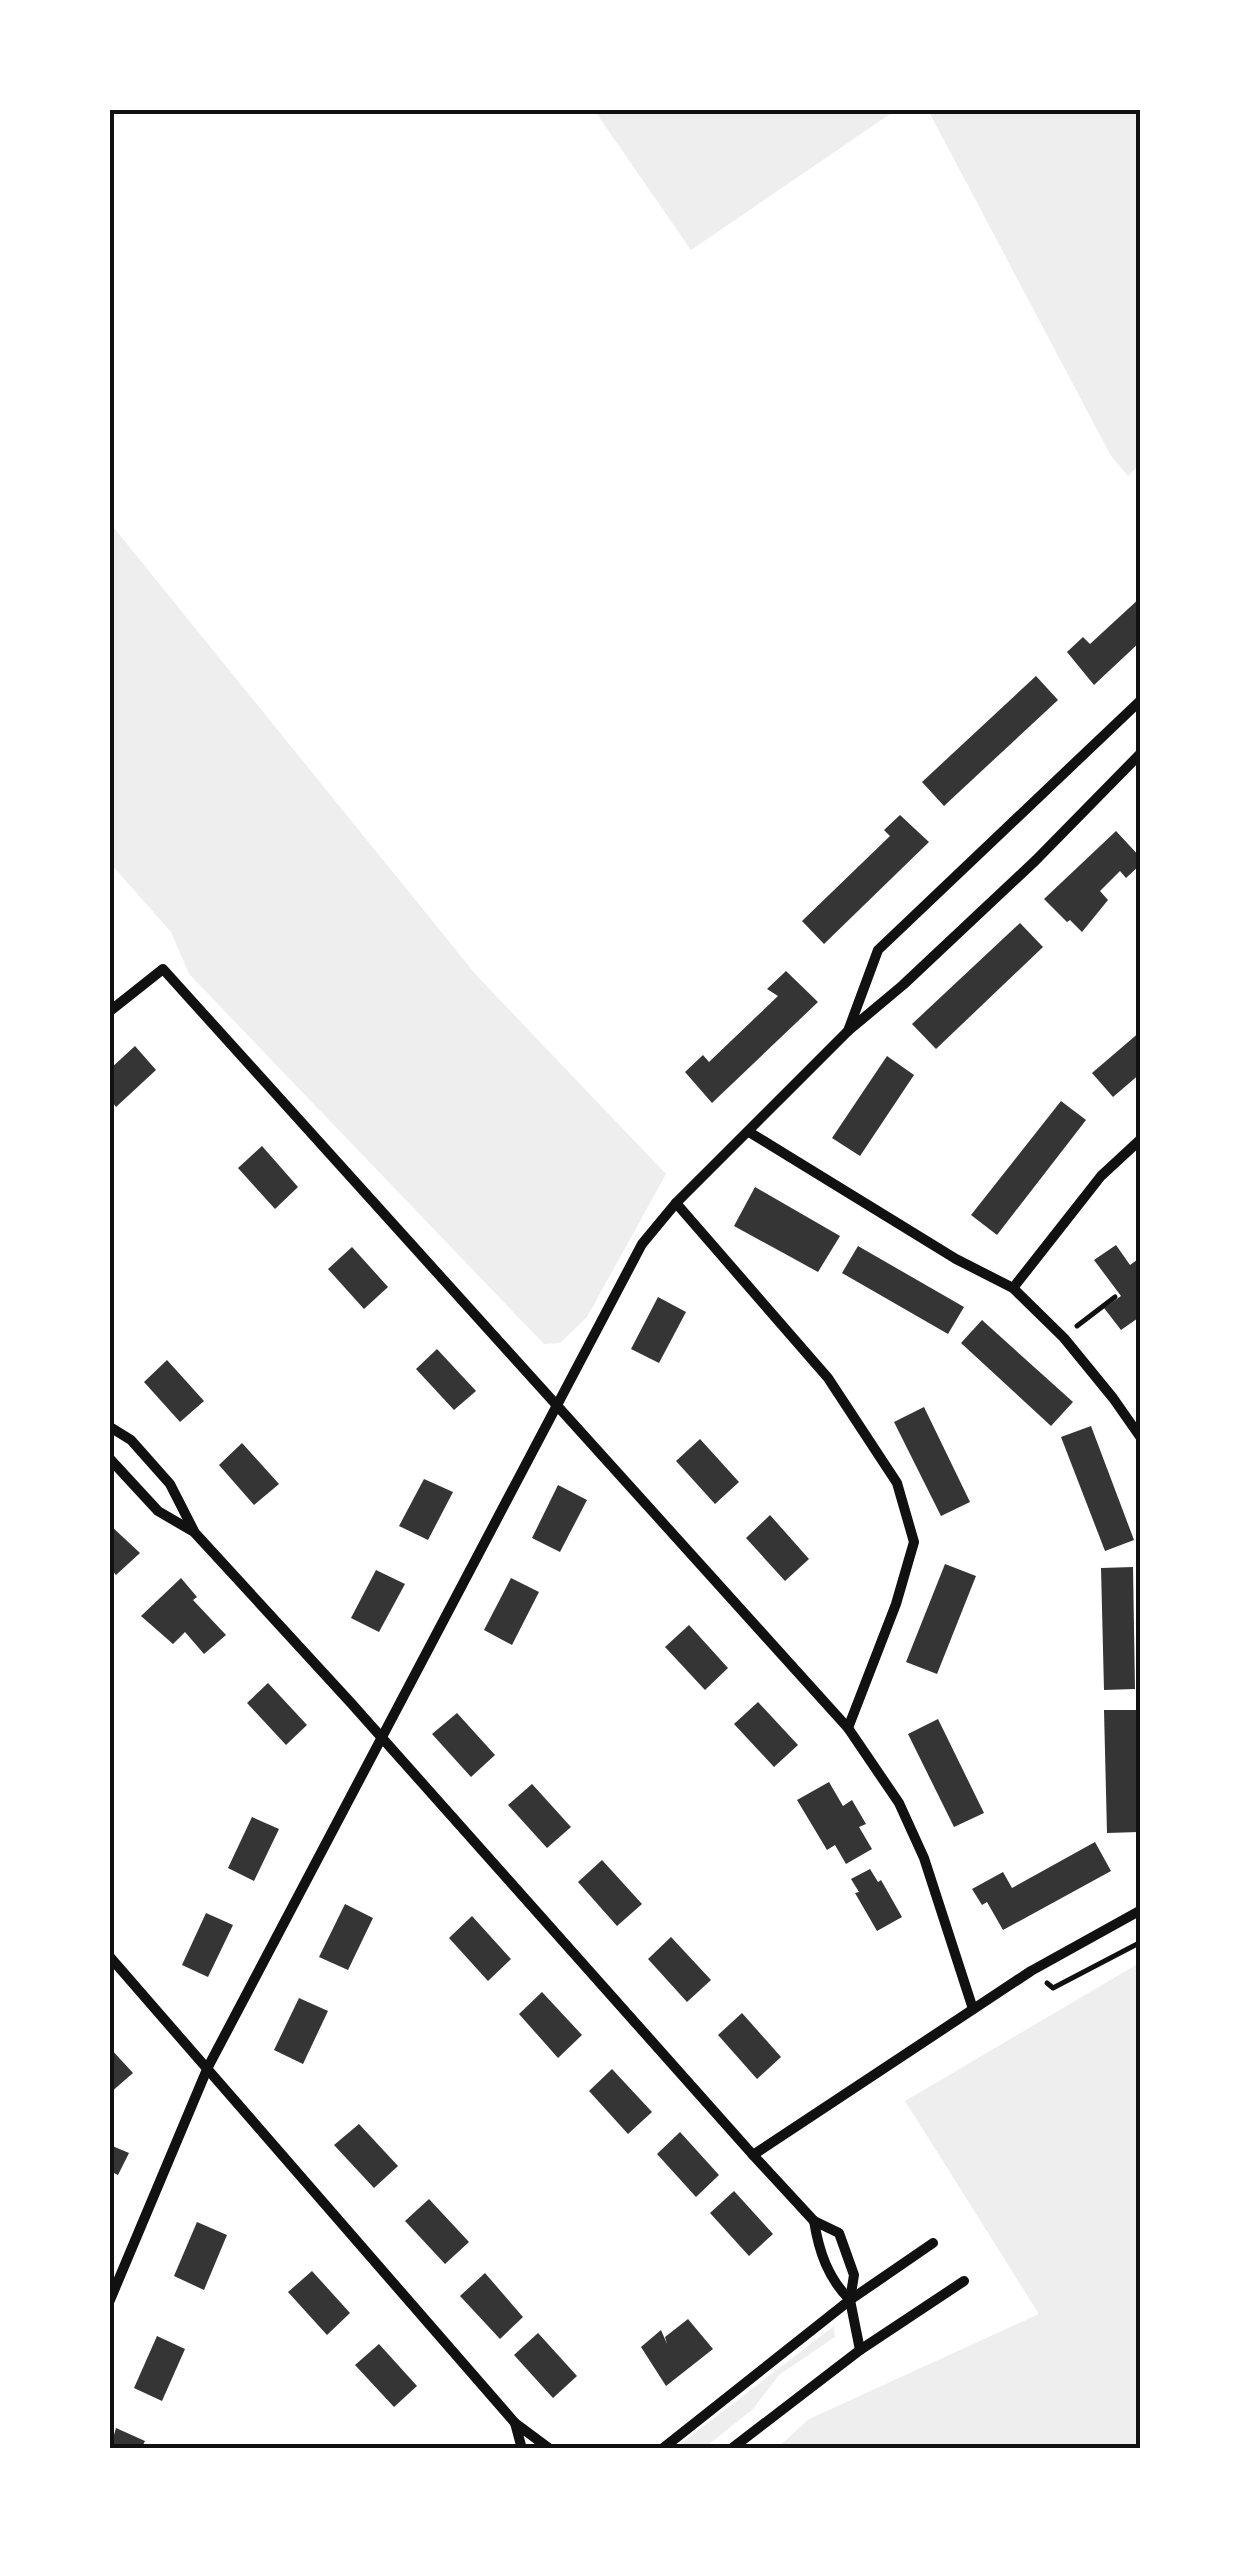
<svg xmlns="http://www.w3.org/2000/svg" width="1251" height="2559" viewBox="0 0 1251 2559" font-family="Ubuntu,sans-serif">
  <rect width="100%" height="100%" fill="#fff"/>
  <g fill="#eee">
    <path d="M594 110H896L691 250Z"/>
    <path d="M928 110H1141V463L1128 476 1111 456Z"/>
    <path d="M110 523 477 976 666 1174 587 1317 560 1343 544 1344 189 974 171 932 110 863Z"/>
    <path d="M1141 1962V2449H776L809 2419 1039 2314 905 2101Z"/>
    <path d="M834 2326 835 2337 779 2375 753 2409 703 2449H674Z"/>
  </g>
  <g fill="#353535">
    <path d="M1141 597V641L1094 685 1067 652 1083 637 1090 644Z"/>
    <path d="M1036 676 1058 700 944 806 922 782Z"/>
    <path d="M900 815 929 842 824 944 802 921 890 836 884 830Z"/>
    <path d="M1116 831 1141 858V864L1126 878 1120 871 1100 891 1108 900 1082 932 1070 920 1067 922 1044 899Z"/>
    <path d="M1020 923 1043 947 936 1049 912 1024Z"/>
    <path d="M786 971 818 1002 712 1103 685 1072 703 1055 709 1062 778 996 767 989Z"/>
    <path d="M1141 1031V1073L1113 1097 1092 1073Z"/>
    <path d="M135 1046 156 1070 116 1107 110 1099V1069Z"/>
    <path d="M887 1056 914 1075 860 1156 832 1138Z"/>
    <path d="M1061 1101 1086 1120 997 1235 971 1215Z"/>
    <path d="M262 1146 298 1187 275 1209 238 1168Z"/>
    <path d="M755 1187 840 1236 818 1272 734 1226Z"/>
    <path d="M1116 1245 1130 1265 1141 1257V1316L1121 1330 1104 1308 1121 1296 1094 1260Z"/>
    <path d="M858 1246 964 1307 948 1334 842 1273Z"/>
    <path d="M352 1247 388 1287 364 1309 328 1269Z"/>
    <path d="M658 1297 686 1312 659 1363 631 1349Z"/>
    <path d="M982 1320 1073 1402 1051 1426 961 1343Z"/>
    <path d="M437 1349 476 1391 454 1410 416 1369Z"/>
    <path d="M167 1360 204 1401 180 1422 144 1382Z"/>
    <path d="M924 1407 970 1502 941 1516 894 1422Z"/>
    <path d="M1091 1426 1134 1540 1105 1551 1061 1437Z"/>
    <path d="M700 1439 739 1482 715 1504 676 1461Z"/>
    <path d="M242 1443 279 1484 254 1505 219 1465Z"/>
    <path d="M424 1479 453 1492 428 1540 399 1526Z"/>
    <path d="M558 1485 587 1500 560 1552 532 1538Z"/>
    <path d="M770 1515 809 1559 785 1581 746 1538Z"/>
    <path d="M110 1525 140 1553 116 1575 110 1568Z"/>
    <path d="M945 1564 976 1576 937 1674 906 1662Z"/>
    <path d="M1133 1567 1135 1689 1104 1690 1101 1568Z"/>
    <path d="M376 1570 405 1584 379 1632 351 1618Z"/>
    <path d="M181 1578 197 1597 193 1600 226 1635 204 1654 185 1632 173 1644 141 1616Z"/>
    <path d="M511 1578 539 1592 512 1645 484 1630Z"/>
    <path d="M689 1625 728 1668 705 1690 665 1647Z"/>
    <path d="M268 1683 307 1725 286 1745 247 1703Z"/>
    <path d="M758 1702 798 1745 774 1767 734 1724Z"/>
    <path d="M1104 1710H1136L1139 1832 1107 1833Z"/>
    <path d="M457 1713 495 1755 471 1777 432 1734Z"/>
    <path d="M938 1719 984 1813 954 1827 908 1734Z"/>
    <path d="M829 1782 843 1806 852 1800 866 1824 859 1827 872 1849 846 1864 835 1845 827 1850 797 1800Z"/>
    <path d="M532 1784 571 1827 547 1848 508 1805Z"/>
    <path d="M252 1817 279 1829 254 1881 228 1868Z"/>
    <path d="M1095 1842 1111 1871 1003 1930 987 1902 982 1905 972 1889 1003 1872 1012 1888Z"/>
    <path d="M602 1860 642 1904 617 1926 578 1882Z"/>
    <path d="M870 1869 878 1882 881 1880 902 1917 877 1931 855 1893 859 1892 851 1879Z"/>
    <path d="M345 1904 373 1918 348 1970 319 1957Z"/>
    <path d="M206 1913 233 1925 208 1977 182 1965Z"/>
    <path d="M472 1916 511 1959 488 1981 449 1938Z"/>
    <path d="M671 1937 711 1980 687 2002 648 1959Z"/>
    <path d="M542 1992 582 2035 558 2058 519 2014Z"/>
    <path d="M299 1998 328 2011 303 2064 274 2050Z"/>
    <path d="M742 2013 781 2057 757 2079 718 2035Z"/>
    <path d="M110 2048 133 2073 110 2093Z"/>
    <path d="M612 2069 652 2112 628 2134 589 2091Z"/>
    <path d="M359 2124 398 2166 374 2188 334 2145Z"/>
    <path d="M680 2132 719 2175 696 2197 657 2154Z"/>
    <path d="M110 2145 129 2153 118 2175 114 2173 110 2182Z"/>
    <path d="M734 2191 773 2234 749 2256 710 2213Z"/>
    <path d="M429 2199 469 2242 445 2264 405 2221Z"/>
    <path d="M197 2222 227 2235 204 2290 174 2276Z"/>
    <path d="M312 2271 350 2313 327 2335 288 2292Z"/>
    <path d="M485 2273 523 2317 500 2339 460 2296Z"/>
    <path d="M688 2319 713 2349 666 2386 641 2347 661 2330 667 2344 665 2337Z"/>
    <path d="M538 2333 577 2376 553 2398 514 2355Z"/>
    <path d="M157 2336 185 2349 162 2401 134 2388Z"/>
    <path d="M379 2344 417 2386 394 2407 355 2365Z"/>
    <path d="M116 2428 145 2441 141 2449H110Z"/>
  </g>
  <g fill="none" stroke-linecap="round" stroke-linejoin="round">
    <g stroke="#111" stroke-width="5">
      <path d="M1077 1326 1115 1297"/>
      <path d="M1047 1983 1053 1988 1141 1942"/>
    </g>
    <g stroke="#111" stroke-width="10">
      <path d="M110 1011 163 969 848 1728 899 1803 924 1858 973 2009"/>
      <path d="M848 1031 878 950 1141 700"/>
      <path d="M749 1132 956 1259 1013 1288 1064 1338 1113 1398 1141 1438"/>
      <path d="M676 1203 828 1378 897 1483 914 1542 896 1604 848 1728"/>
      <path d="M1013 1288 1101 1176 1141 1139"/>
      <path d="M110 1427 131 1440 170 1484 195 1533 351 1703 753 2155 814 2221 839 2233 854 2275 850 2300 860 2350"/>
      <path d="M110 1459 158 1511 194 1532"/>
      <path d="M110 1957 515 2423"/>
      <path d="M753 2155 1031 1971 1141 1910"/>
      <path d="M814 2221C819 2252 828 2278 850 2300"/>
      <path d="M110 2300 208 2067 642 1244 676 1203 848 1031 903 985 1036 860 1141 753"/>
      <path d="M522 2449 515 2423 550 2449"/>
      <path d="M662 2449 850 2300 933 2243"/>
      <path d="M731 2449 860 2350 964 2281"/>
    </g>
  </g>
  <rect width="1251" height="2559" fill="none" stroke="#ffffff" stroke-width="225"/>
  <rect x="112" y="112" width="1026" height="2334" fill="none" stroke="#111" stroke-width="4"/>
</svg>
